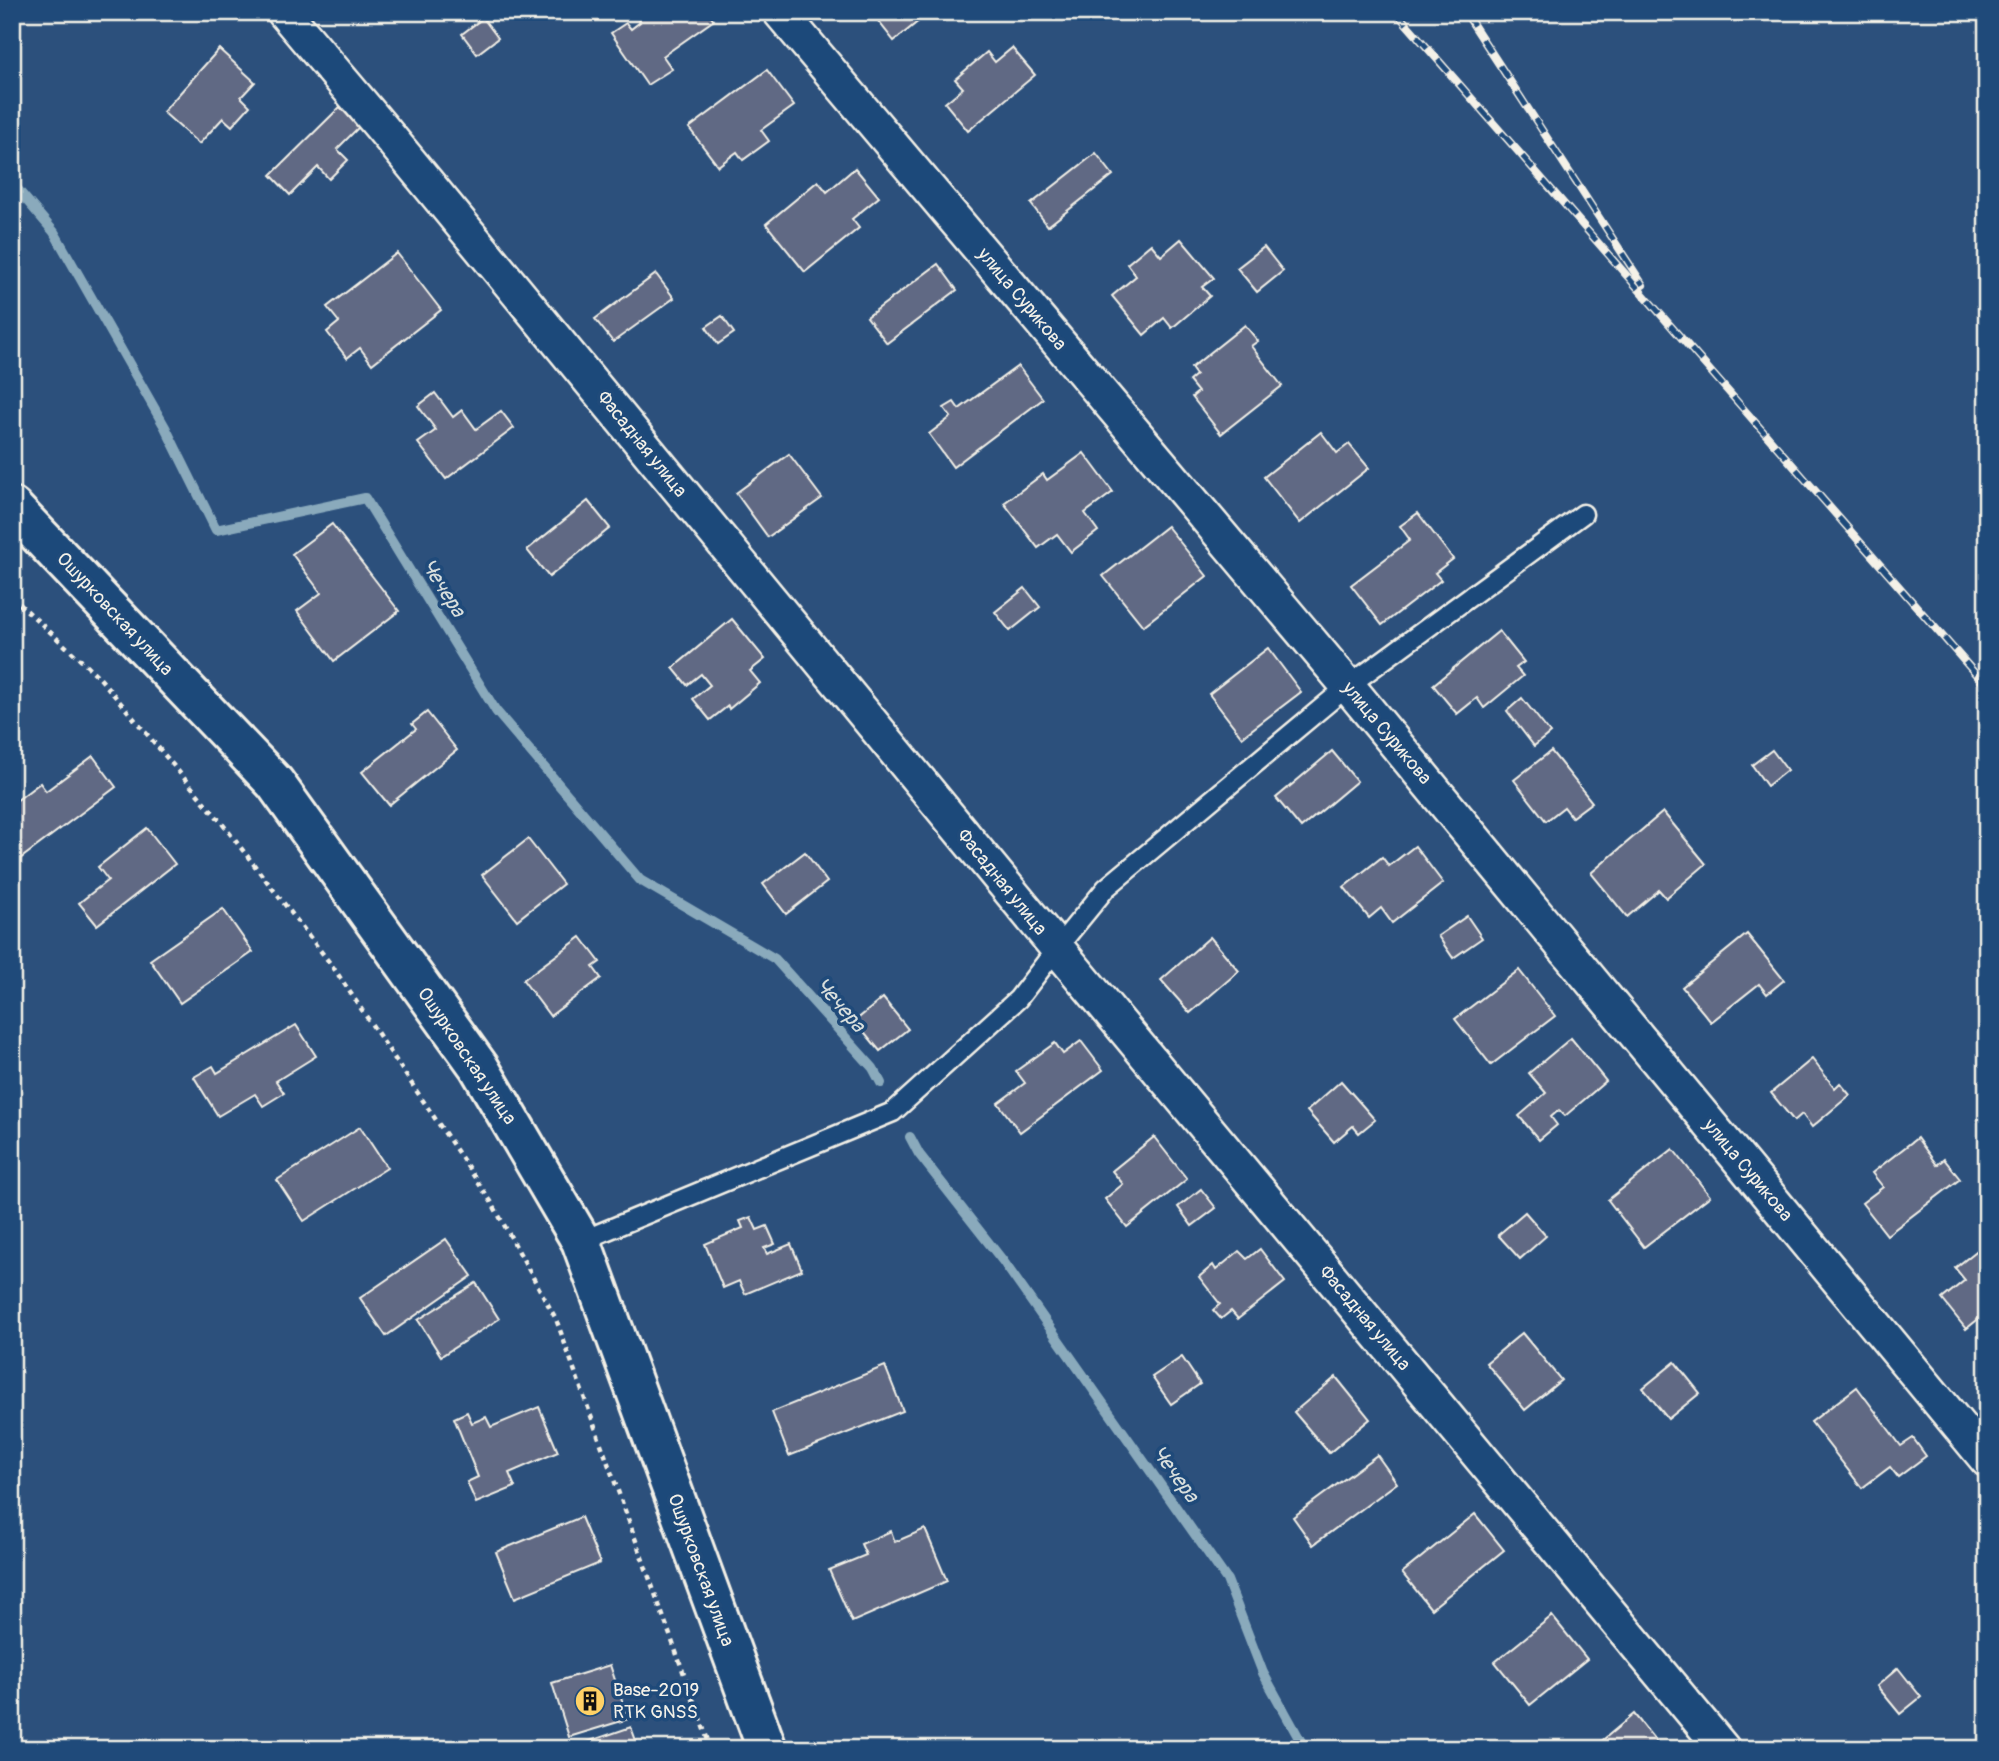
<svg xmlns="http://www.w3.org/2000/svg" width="1999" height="1761" viewBox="0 0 1999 1761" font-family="Pangolin,sans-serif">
  <rect width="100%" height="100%" fill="#2c507c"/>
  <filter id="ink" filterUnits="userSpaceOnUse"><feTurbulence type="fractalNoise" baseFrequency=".0143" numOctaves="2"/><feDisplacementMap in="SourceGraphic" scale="14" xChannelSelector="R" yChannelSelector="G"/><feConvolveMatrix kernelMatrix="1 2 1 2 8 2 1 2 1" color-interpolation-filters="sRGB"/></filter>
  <g filter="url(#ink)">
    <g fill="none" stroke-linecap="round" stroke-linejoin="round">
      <g stroke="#8aaabc" stroke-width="10">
        <path d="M12 183 54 232 165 427 216 530 365 498 496 711 640 880 775 959 873 1068 881 1083"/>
        <path d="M910 1137 919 1154 1003 1261 1227 1580 1263 1673 1305 1749"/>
      </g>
    </g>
    <g fill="#616984" stroke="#f4f1e8" stroke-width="2">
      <path d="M632 12H708L714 20 663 56 672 69 647 85 611 33 626 23 631 29 640 22Z"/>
      <path d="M871 12H930L894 41Z"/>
      <path d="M483 18 498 38 477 54 462 34Z"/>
      <path d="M1012 48 1035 75 968 131 945 103 963 88 955 79 987 52 995 62Z"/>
      <path d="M219 49 255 82 241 97 250 106 232 126 223 118 199 144 163 112Z"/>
      <path d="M767 70 794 106 761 130 769 141 743 160 737 152 718 166 689 128Z"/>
      <path d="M340 107 359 127 337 149 348 160 329 179 318 167 290 195 271 175Z"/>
      <path d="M1096 153 1113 175 1048 226 1031 204Z"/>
      <path d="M855 168 879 197 852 219 859 228 805 272 766 224 818 181 827 192Z"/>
      <path d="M1181 239 1214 278 1202 287 1210 296 1172 328 1164 318 1144 335 1112 296 1136 276 1127 264 1151 244 1161 256Z"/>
      <path d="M1264 247 1283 271 1257 292 1237 268Z"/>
      <path d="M397 253 441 310 372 364 360 348 347 358 327 332 339 322 327 307Z"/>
      <path d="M938 264 957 290 887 343 867 317Z"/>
      <path d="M656 274 674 298 613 342 595 319Z"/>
      <path d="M722 316 734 333 718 344 706 327Z"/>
      <path d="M1245 325 1258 341 1251 346 1282 386 1221 434 1192 397 1198 392 1189 381 1196 375 1191 368Z"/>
      <path d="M1018 366 1043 399 953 467 929 434 951 417 944 408 954 402 959 409Z"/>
      <path d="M435 393 453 417 462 410 476 429 501 411 514 428 446 479 418 443 436 430 418 406Z"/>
      <path d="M1321 432 1337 453 1349 444 1369 468 1300 523 1264 477Z"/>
      <path d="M1084 453 1113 492 1085 513 1098 531 1071 552 1057 534 1038 548 1004 503 1043 474 1047 480Z"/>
      <path d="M789 454 822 498 768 537 736 493Z"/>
      <path d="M588 501 610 528 549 577 527 550Z"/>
      <path d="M1418 513 1453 559 1435 573 1441 580 1382 625 1351 585 1410 540 1400 526Z"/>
      <path d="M332 524 399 611 334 661 297 611 321 593 292 554Z"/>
      <path d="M1167 526 1207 576 1143 626 1103 576Z"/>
      <path d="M1025 588 1040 607 1010 631 995 612Z"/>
      <path d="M732 619 765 659 750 671 760 683 729 709 728 706 710 720 693 699 710 685 701 674 687 685 673 668Z"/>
      <path d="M1499 631 1524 662 1516 668 1523 676 1484 708 1477 698 1457 714 1433 685Z"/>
      <path d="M1268 648 1301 692 1242 737 1209 694Z"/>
      <path d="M1522 698 1550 733 1534 746 1507 711Z"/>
      <path d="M427 712 457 750 389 805 362 772 416 729 412 724Z"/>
      <path d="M1772 750 1787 770 1767 786 1752 765Z"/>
      <path d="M1332 751 1357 781 1301 828 1276 798Z"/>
      <path d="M1551 751 1592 802 1572 817 1564 807 1546 821 1514 780Z"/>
      <path d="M93 756 116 787 12 865V804L40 783 46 791Z"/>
      <path d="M1663 812 1706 864 1666 898 1659 890 1627 917 1591 873Z"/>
      <path d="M147 828 175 864 97 925 79 903 108 880 98 867Z"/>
      <path d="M528 839 563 884 517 920 482 875Z"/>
      <path d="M1415 846 1443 883 1392 923 1381 908 1369 918 1344 887 1382 857 1389 866Z"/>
      <path d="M805 852 827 882 786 914 763 884Z"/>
      <path d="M223 909 253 952 180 1003 150 960Z"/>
      <path d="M1467 916 1482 938 1453 958 1438 936Z"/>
      <path d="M1747 934 1784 980 1767 994 1759 984 1711 1022 1682 987Z"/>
      <path d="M581 937 600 962 593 967 601 978 550 1016 523 980Z"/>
      <path d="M1210 937 1239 971 1190 1013 1161 980Z"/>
      <path d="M1519 970 1555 1016 1491 1065 1455 1019Z"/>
      <path d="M883 998 908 1029 880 1051 855 1021Z"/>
      <path d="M296 1025 316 1056 276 1081 284 1093 263 1106 255 1094 218 1116 194 1077 213 1066 217 1073Z"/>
      <path d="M1571 1038 1606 1081 1565 1116 1559 1110 1551 1117 1557 1125 1539 1140 1519 1116 1546 1093 1529 1073Z"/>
      <path d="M1081 1041 1103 1070 1020 1132 998 1103 1025 1083 1016 1071 1055 1043 1063 1054Z"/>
      <path d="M1812 1059 1835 1088 1840 1083 1850 1095 1812 1127 1802 1114 1794 1121 1771 1093Z"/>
      <path d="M1341 1081 1375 1120 1359 1133 1353 1126 1334 1142 1307 1111Z"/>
      <path d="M360 1127 387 1168 304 1221 277 1180Z"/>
      <path d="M1154 1137 1187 1179 1127 1227 1105 1199 1123 1184 1112 1171Z"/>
      <path d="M1917 1138 1937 1165 1944 1159 1960 1179 1887 1235 1862 1203 1883 1187 1872 1173Z"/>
      <path d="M1673 1149 1710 1196 1644 1247 1608 1200Z"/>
      <path d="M1201 1189 1216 1208 1192 1226 1178 1207Z"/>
      <path d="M1525 1212 1546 1236 1520 1259 1498 1235Z"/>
      <path d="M751 1217 757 1230 767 1226 775 1244 764 1248 767 1254 791 1244 802 1270 745 1294 739 1281 723 1288 705 1244 743 1228 740 1221Z"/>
      <path d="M446 1239 472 1276 386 1336 360 1298Z"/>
      <path d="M1985 1244 1987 1312 1966 1329 1942 1299 1965 1280 1955 1268Z"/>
      <path d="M1260 1249 1285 1282 1238 1319 1231 1311 1221 1319 1213 1310 1220 1304 1199 1277 1213 1265 1216 1270 1239 1251 1247 1259Z"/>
      <path d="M476 1283 499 1319 441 1356 418 1320Z"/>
      <path d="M1522 1333 1561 1380 1525 1410 1486 1363Z"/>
      <path d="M1182 1357 1200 1384 1171 1404 1152 1377Z"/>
      <path d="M1675 1362 1700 1393 1668 1419 1643 1388Z"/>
      <path d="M885 1366 903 1411 789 1456 772 1412Z"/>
      <path d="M1336 1377 1370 1419 1329 1453 1294 1412Z"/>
      <path d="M1857 1387 1901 1446 1913 1438 1926 1456 1898 1477 1890 1467 1862 1488 1811 1422Z"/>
      <path d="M539 1407 558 1452 509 1473 515 1487 476 1503 467 1482 478 1477 454 1418 467 1412 472 1423 486 1417 491 1427Z"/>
      <path d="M1377 1455 1397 1483 1313 1545 1293 1517Z"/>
      <path d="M1475 1514 1504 1550 1431 1609 1402 1573Z"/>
      <path d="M581 1517 600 1563 515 1598 496 1552Z"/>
      <path d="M925 1529 947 1581 852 1622 829 1570 866 1555 861 1544 891 1531 895 1542Z"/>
      <path d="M1552 1616 1587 1659 1530 1705 1495 1662Z"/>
      <path d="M610 1665 628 1719 569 1737 552 1683Z"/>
      <path d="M1898 1668 1921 1697 1900 1714 1877 1686Z"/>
      <path d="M1634 1714 1659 1745 1654 1749H1592Z"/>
      <path d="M631 1727 639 1749H567Z"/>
    </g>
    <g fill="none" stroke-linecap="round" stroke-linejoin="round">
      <g stroke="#f4f1e8" stroke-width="23">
        <path id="service" d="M581 1241 893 1112 1018 999 1057 948 1106 888 1348 686 1583 514"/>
      </g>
      <g stroke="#f4f1e8" stroke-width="38">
        <g id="minor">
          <path d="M284 12 382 128 1057 948 1723 1749"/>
          <path d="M780 12 1348 686 1987 1460"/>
        </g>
      </g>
      <g stroke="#f4f1e8" stroke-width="44">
        <path id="tertiary" d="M12 507 275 783 479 1067 581 1241 767 1749"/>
      </g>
      <path stroke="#f4f1e8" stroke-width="4.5" stroke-dasharray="5 5" stroke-linecap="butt" d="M12 597 98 676 221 822 333 967 492 1203 556 1319 711 1749"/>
      <use href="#service" stroke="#1f4a7a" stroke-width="18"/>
      <use href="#minor" stroke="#1f4a7a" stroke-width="33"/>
      <use href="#tertiary" stroke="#1f4a7a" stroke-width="38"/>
      <g stroke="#f4f1e8" stroke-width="8">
        <g id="rail">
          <path d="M1396 12 1987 687"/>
          <path d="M1465 12 1643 285"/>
        </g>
      </g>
      <use href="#rail" stroke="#1f4a7a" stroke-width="5" stroke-dasharray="16" stroke-linecap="butt"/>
    </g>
  </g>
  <defs>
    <g id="building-disc" transform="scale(1.575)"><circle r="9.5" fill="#ffd166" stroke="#1f4a7a"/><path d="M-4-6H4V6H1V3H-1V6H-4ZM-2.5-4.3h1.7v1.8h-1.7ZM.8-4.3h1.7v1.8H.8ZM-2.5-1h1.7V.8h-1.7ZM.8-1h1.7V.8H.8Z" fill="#111"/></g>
  </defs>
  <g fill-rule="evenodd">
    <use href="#building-disc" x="590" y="1701"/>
  </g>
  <g text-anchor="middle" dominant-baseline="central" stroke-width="7" stroke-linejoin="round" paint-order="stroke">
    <g font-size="19" fill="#f4f1e8" stroke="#1f4a7a">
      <text transform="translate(1022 299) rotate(50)">улица Сурикова</text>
      <text transform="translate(642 444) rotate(51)">Фасадная улица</text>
      <text transform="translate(115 614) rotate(47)">Ошурковская улица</text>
      <text transform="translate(1387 733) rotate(50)">улица Сурикова</text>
      <text transform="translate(1002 882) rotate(51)">Фасадная улица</text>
      <text transform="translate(467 1056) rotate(56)">Ошурковская улица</text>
      <text transform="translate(1748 1170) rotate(50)">улица Сурикова</text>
      <text transform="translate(1365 1318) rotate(50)">Фасадная улица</text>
      <text transform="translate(701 1570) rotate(70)">Ошурковская улица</text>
    </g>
    <g font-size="19" fill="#f4f1e8" stroke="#1f4a7a" text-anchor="start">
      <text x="613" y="1690">Base-2019<tspan x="613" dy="22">RTK GNSS</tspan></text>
    </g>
    <g font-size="21" font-style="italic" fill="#d9dfdd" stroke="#1f4a7a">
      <text transform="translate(443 588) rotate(58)">Чечера</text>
      <text transform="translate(840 1005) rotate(49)">Чечера</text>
      <text transform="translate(1175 1474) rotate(54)">Чечера</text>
    </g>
  </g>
  <rect width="1999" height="1761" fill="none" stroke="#1f4a7a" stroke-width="42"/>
  <rect x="21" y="21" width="1957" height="1719" fill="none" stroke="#f4f1e8" stroke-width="2.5" filter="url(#ink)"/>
</svg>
